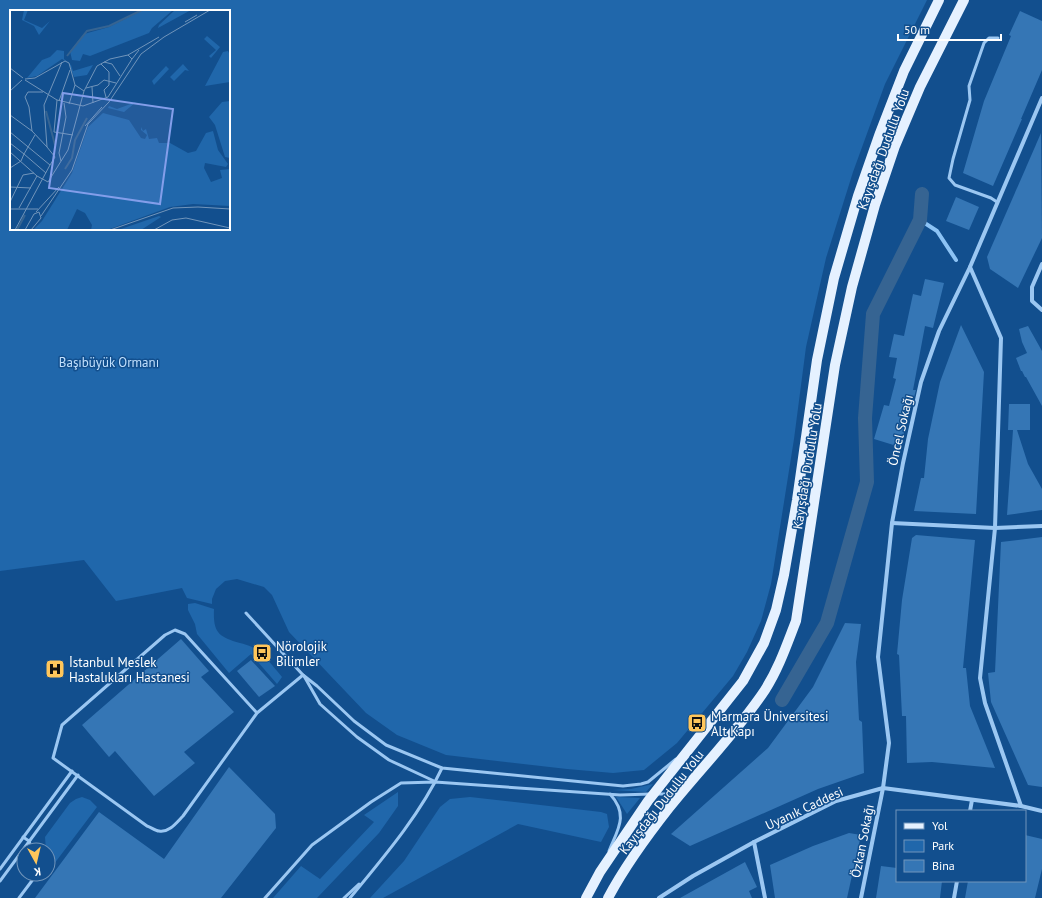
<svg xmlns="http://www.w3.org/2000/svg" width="1042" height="898" viewBox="0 0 1042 898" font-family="'PT Sans',sans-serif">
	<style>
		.green { fill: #2067ab; fill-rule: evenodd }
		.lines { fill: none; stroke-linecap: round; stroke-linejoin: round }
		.stream { stroke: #8cc3f5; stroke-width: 4 }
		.canal { stroke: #366492; stroke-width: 14 }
		.building { fill: #3576b5 }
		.service { stroke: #9bc7f2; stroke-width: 3 }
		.minor { stroke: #9bc7f2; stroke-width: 4 }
		.primary { stroke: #e5f1ff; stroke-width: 10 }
		.labels { text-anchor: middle; stroke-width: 3; stroke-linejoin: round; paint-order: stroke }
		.street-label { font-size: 13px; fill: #fff; stroke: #124f8e }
		.park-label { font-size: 13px; fill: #c2e0fd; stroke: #124f8e }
		.poi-label { font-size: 13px; fill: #fff; stroke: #124f8e; text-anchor: start }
		.inset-river { fill: none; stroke: #366492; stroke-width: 2 }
		.inset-road { fill: none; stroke: #7195bb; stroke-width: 1 }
		.view { fill: #839eea; fill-opacity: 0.15; stroke: #839eea; stroke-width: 2 }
		.inset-edge { fill: none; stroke: #fff; stroke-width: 2 }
	</style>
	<rect width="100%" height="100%" fill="#124f8e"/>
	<!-- green -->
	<g class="green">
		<path d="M0,0H927L885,84L853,172L826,258L806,347L794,439L771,584L761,621L747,652L733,676L677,743L644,770L613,773L567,769L446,755L397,735L366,713L289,632L272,595L264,587L237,579L225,581L216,589L212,599V604L187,598L182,588L116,601L84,560L0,571ZM11,11H229V229H11Z"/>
		<path d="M195,603L214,609C213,632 218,637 240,643C244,644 248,645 252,647C264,654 273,666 282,677L277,684L251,654L229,673L197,634L195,624L188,610V604Z"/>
		<polygon points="653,784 646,792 612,790 631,789"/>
		<polygon points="398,792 398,806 379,833 317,898 273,898 301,866 320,879 374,822 364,815"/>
		<polygon points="82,797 90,800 97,807 51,868 48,859 48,850 46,850 45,837 70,803 76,799"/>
		<polygon points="470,797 601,812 607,814 609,827 601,842 518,824 383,898 370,898 404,861 440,807 450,799"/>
		<polygon points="616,797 640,798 627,814"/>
	</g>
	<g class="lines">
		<!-- stream -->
		<polyline class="stream" points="920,220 937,231 956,260"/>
		<!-- canal -->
		<polyline class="canal" points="782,700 827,623 867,482 865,418 873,314 920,220 922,194"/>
	</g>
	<!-- building -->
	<g class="building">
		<polygon points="1020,11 1042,21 1042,70 1021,119 1022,119 993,186 963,173 984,101 1011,36 1009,35"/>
		<polygon points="1041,133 1042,238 1018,288 990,269 987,257"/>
		<polygon points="956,197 979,207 969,230 946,221"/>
		<polygon points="925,279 944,283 933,328 925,326 913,390 916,390 900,447 874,439 884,405 889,406 896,379 893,378 897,358 889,357 894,334 904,336 913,294 921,296"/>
		<polygon points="961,325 984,372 976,514 914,511 921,478 924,478 928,439 940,382"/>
		<polygon points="1028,326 1042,351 1042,406 1026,377 1025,377 1022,371 1021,371 1016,358 1027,353 1022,342 1019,329"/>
		<polygon points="1009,404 1030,404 1030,430 1017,430 1028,464 1042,489 1042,510 1007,515 1013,430 1008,430"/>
		<polygon points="916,535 975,540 963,668 966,668 970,706 995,768 932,762 907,763 906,716 902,716 899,655 897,654 902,600 912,538"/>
		<polygon points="1042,537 1042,787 1028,785 991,702 988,673 995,672 1001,542"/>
		<polygon points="845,623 861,624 856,662 859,720 862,722 864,773 818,789 690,846 671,834 768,748 813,687"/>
		<polygon points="181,639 209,671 201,677 234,712 184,752 195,763 154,796 115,751 109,757 82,725"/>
		<polygon points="251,660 275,686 259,697 237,671"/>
		<polygon points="229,767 275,814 276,828 221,898 35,898 99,812 164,859"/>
		<polygon points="849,833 861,835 847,898 775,898 770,865 813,846"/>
		<polygon points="1025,835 1042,839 1042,869 1035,898 965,898 968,881 1025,881"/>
		<polygon points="745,862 757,887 749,891 752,898 680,898"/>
		<polygon points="881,866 897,868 897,881 942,881 940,898 876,898"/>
	</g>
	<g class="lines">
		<!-- service -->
		<g class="service">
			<polyline points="997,202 991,198 955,185 949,178 953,159 970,100 969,86 984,43 989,38 998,38"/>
			<polyline points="246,613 303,675 317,686 354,721 386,745 442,768 623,786 641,784 648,782 676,759"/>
			<polyline points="304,676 320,704 357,737 389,760 434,781"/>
			<path d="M257,713L185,634L175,630L165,635L62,725L53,758L147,826C151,827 155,831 159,831C169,833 177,822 183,816L257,713L303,675"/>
			<polyline points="657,794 667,794 679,791"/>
			<polyline points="23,837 29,841 32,850"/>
			<path d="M609,851C618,829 629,815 610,794"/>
			<polyline points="0,869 72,771"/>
			<polyline points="0,881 78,775"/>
			<polyline points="19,898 37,874"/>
			<polyline points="265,898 312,845 371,802 401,783 435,782 620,795 650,794"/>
			<polyline points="344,898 359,884"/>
			<path d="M350,898C383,858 420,815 442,768"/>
		</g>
		<!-- minor -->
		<g class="minor">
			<polyline points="1042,264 1032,287 1032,301 1042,310"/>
			<polyline points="970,267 1001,338 995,528 980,678 985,703 1021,806"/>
			<polyline points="892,523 995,528 1042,526"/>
			<polyline points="970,811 972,800"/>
			<polyline points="754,842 765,898"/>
			<polyline points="659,898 693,876 754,842 836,801 883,788 1021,806 1042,811"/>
			<polyline points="861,898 883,788 889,743 878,657 892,523 903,463 921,382 939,331 970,267 1042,98"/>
			<polyline points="954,898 957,881"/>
		</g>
		<!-- primary -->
		<g class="primary">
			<polyline points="586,898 600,872 648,801 743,681 764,643 776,610 784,575 797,500 817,360 834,278 858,196 880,133 904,71 939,0"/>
			<path d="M608,898C625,866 647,836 669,808C701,768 737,732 765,690C779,668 787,644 796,621L835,365L852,287L875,205L895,146L920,87L964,0"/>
		</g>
	</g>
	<!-- icons -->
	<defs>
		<symbol id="bus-square" viewBox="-11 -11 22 22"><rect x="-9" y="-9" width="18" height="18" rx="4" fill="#ffc65b" stroke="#124f8e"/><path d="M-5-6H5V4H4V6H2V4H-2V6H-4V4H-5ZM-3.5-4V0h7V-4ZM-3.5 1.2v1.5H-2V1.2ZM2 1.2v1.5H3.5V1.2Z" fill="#111"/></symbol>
		<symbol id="hospital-square" viewBox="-11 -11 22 22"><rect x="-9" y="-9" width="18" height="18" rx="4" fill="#ffc65b" stroke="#124f8e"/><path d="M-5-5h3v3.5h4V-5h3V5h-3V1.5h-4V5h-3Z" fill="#111"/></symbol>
	</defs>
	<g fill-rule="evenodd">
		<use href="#bus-square" x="251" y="642" width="22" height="22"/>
		<use href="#hospital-square" x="44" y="658" width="22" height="22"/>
		<use href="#bus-square" x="686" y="712" width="22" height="22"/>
	</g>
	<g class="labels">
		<!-- street labels -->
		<g class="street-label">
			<text transform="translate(883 149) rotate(-70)" y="5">Kayışdağı Dudullu Yolu</text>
			<text transform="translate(900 430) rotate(-77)" y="5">Öncel Sokağı</text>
			<text transform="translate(807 466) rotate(-81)" y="5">Kayışdağı Dudullu Yolu</text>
			<text transform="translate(661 802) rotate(-52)" y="5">Kayışdağı Dudullu Yolu</text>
			<text transform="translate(804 808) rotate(-25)" y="5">Uyanık Caddesi</text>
			<text transform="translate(862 841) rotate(-79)" y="5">Özkan Sokağı</text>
		</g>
		<!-- park labels -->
		<g class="park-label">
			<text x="109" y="367">Başıbüyük Ormanı</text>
		</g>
		<!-- poi labels -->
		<g class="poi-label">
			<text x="276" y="651">Nörolojik<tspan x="276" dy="15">Bilimler</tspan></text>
			<text x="69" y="667">İstanbul Meslek<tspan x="69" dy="15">Hastalıkları Hastanesi</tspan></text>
			<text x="711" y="721">Marmara Üniversitesi<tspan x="711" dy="15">Alt Kapı</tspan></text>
		</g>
	</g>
	<!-- overview -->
	<g transform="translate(10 10)">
		<rect width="220" height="220" fill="#124f8e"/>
		<path d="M14,0H18L14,10L32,18L40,11L29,25L24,16L12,10ZM133,0H163L142,18L139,23L80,46L73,44L70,51L62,50L60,41L74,24L99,17ZM165,0H181L148,18L149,15ZM197,26L210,37L201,48L199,46L206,40L194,29ZM47,40L54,41V49L61,55L63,61L83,55L77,65L64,67L59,53L52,49L27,66L17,68L32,50L40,47ZM218,41L220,45V72L195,76L213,42ZM173,54L179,61L175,60L164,71L160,67ZM156,56L159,59L144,75L142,71ZM220,91V148L215,147L205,115L199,107L212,92ZM126,92L114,102L98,98L99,96L107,99ZM93,103L119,110L131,128L135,129L137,125L131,120V117L133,121L136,119L139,129L147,128L149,133H160L178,143L186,141L196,123L203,121L208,140L218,154L216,157L195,153L194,158L201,172L212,168L210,160L220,159V196L183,194L160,197L97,220H81L82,215L75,203L67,199L57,220H23L32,211L62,163L78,117ZM149,206L151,207L131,220H108Z" fill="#2067ab"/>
		<path class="inset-river" d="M57,46L77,21L99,16L132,0M36,101L45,135M55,159L62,148L65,130L77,108M7,220L15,205"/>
		<path class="inset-road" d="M175,12L187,5M118,45L149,27M94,52L102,54L110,66M91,54L99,62V75L94,80L96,87M0,58L13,68M15,69L25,68L55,51L59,53L65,75L74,81L87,56L100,49L118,45L122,49L129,40M15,70L47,90L73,96L98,87L122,49M82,77L83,93M76,78L88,75L94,70L106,73M0,81L12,70M33,82H18L15,87L19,97L22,121L37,137L34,95L52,52M47,90L44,122L63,125M49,91L60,60M59,94L65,75M0,105L22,121M75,116L92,97M0,122L40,155L5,220M25,125L14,144L36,163M0,133L14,144L11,151M37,137L45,147L40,155M0,142L27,166L38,172L58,140L74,81M51,151L49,143L56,107L54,93M0,158L11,151M0,177L21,178M0,192L13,165L24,163M9,198L27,166M0,199H28M26,202L49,177M31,206L62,160L78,114L99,92L131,44L154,27L200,0M15,220L24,204L29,202L31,208L21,220M100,220L163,198L188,197L220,199M144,220L162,210L176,208L220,218"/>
		<path class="view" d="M53,83L163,99L150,194L39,178Z"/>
		<rect width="220" height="220" class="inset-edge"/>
	</g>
	<!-- legend -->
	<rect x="896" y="810" width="130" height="72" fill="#124f8e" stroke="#7195bb"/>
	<rect x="904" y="823" width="20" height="6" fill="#e5f1ff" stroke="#7195bb"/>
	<text x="932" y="830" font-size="12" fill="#ffffff">Yol</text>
	<rect x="904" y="840" width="20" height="12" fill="#2067ab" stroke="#7195bb"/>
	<text x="932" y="850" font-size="12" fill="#ffffff">Park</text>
	<rect x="904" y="860" width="20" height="12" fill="#3576b5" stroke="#7195bb"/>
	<text x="932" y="870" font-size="12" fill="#ffffff">Bina</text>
	<!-- north arrow -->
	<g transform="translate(36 862) rotate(172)"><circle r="19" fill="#124f8e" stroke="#7195bb"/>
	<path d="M0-3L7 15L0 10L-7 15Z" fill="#ffc65b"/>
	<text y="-6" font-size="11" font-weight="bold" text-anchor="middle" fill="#ffffff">K</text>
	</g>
	<!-- scale -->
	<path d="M898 34v6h103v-6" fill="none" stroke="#ffffff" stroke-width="2"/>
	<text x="904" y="34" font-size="12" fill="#ffffff" stroke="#124f8e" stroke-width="3" paint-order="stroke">50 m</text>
</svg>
